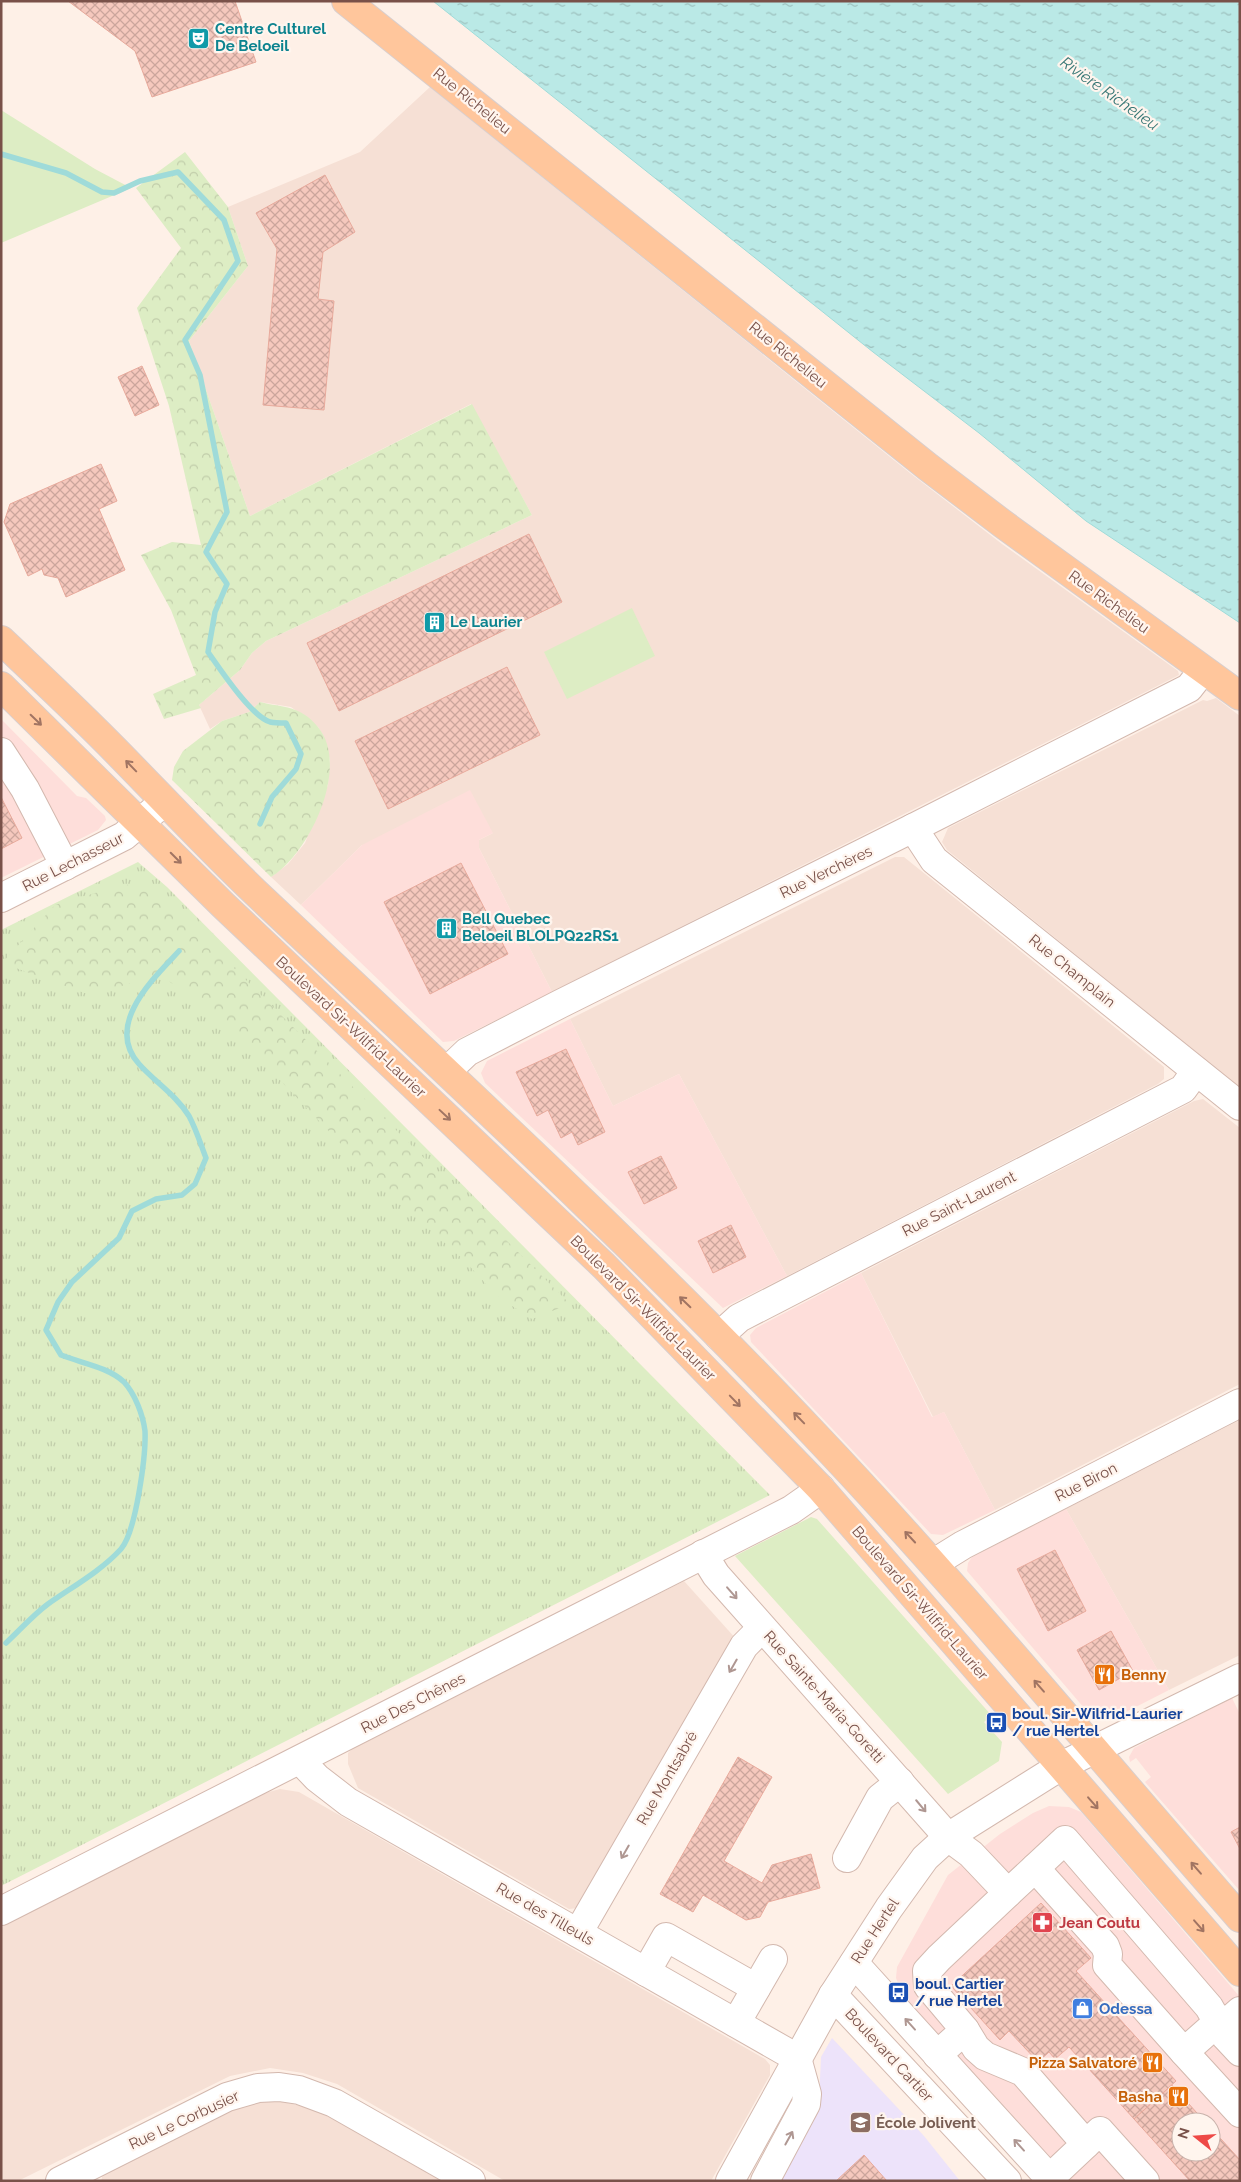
<svg xmlns="http://www.w3.org/2000/svg" width="1241" height="2182" viewBox="0 0 1241 2182" font-family="Raleway,sans-serif">
	<style>
		.residential { fill: #f6e0d5 }
		.commercial { fill: #fededa; fill-rule: evenodd }
		.education { fill: #ede3fa }
		.grass { fill: url(#grass-tufts) }
		.forest { fill: url(#forest-crowns) }
		.park { fill: #ddedc4 }
		.water { fill: url(#water-ripples); stroke: #9fdbd9 }
		.lines { fill: none; stroke-linecap: round; stroke-linejoin: round }
		.stream { stroke: #9fdbd9; stroke-width: 5.5 }
		.building { fill: url(#building-cross-hatch); stroke: #e8aa9c }
		.minor-casing { stroke: #d3b8ae; stroke-width: 30 }
		.major-casing { stroke: #d9cecc; stroke-width: 30 }
		.minor { stroke: #fff; stroke-width: 28 }
		.major { stroke: #ffc69c; stroke-width: 28 }
		.oneway { stroke: #a17462 }
		.oneway2 { stroke: #af9792 }
		.labels { text-anchor: middle; stroke-width: 4.5; stroke-linejoin: round; paint-order: stroke }
		.culture-label { font-size: 15px; font-weight: bold; fill: #0d838f; stroke: #fff5ee; text-anchor: start }
		.street-label { font-size: 15px; fill: #795149; stroke: #fff5ee }
		.food-label { font-size: 15px; font-weight: bold; fill: #c56008; stroke: #fff5ee; text-anchor: end }
		.transit-label { font-size: 15px; font-weight: bold; fill: #164399; stroke: #fff5ee; text-anchor: start }
		.health-label { font-size: 15px; font-weight: bold; fill: #be3a42; stroke: #fff5ee; text-anchor: start }
		.shop-label { font-size: 15px; font-weight: bold; fill: #366cbe; stroke: #fff5ee; text-anchor: start }
		.education-label { font-size: 15px; font-weight: bold; fill: #785e54; stroke: #fff5ee; text-anchor: start }
		.water-label { font-size: 16px; font-style: italic; fill: #397876; stroke: #fff5ee }
	</style>
	<defs>
		<pattern id="grass-tufts" width="24" height="20" patternUnits="userSpaceOnUse" patternTransform="scale(1.25)"><rect width="24" height="20" fill="#ddedc4"/><path d="M3 7l-1-3M5 7V3M7 7l1-3M15 17l-1-3M17 17v-4M19 17l1-3" fill="none" stroke="#c1cdaa"/></pattern>
		<pattern id="forest-crowns" width="20" height="18" patternUnits="userSpaceOnUse" patternTransform="scale(1.25)"><rect width="20" height="18" fill="#ddedc4"/><path d="M2 6a3 3 0 1 1 6 0M12 15a3 3 0 1 1 6 0" fill="none" stroke="#c1cdaa"/></pattern>
		<pattern id="water-ripples" width="26" height="14" patternUnits="userSpaceOnUse" patternTransform="scale(1.25)"><rect width="26" height="14" fill="#bae9e6"/><path d="M2 4q2-2 4 0t4 0M15 11q2-2 4 0t4 0" fill="none" stroke="#9cbfbc"/></pattern>
		<pattern id="building-cross-hatch" width="8" height="8" patternUnits="userSpaceOnUse" patternTransform="scale(1.25)"><rect width="8" height="8" fill="#f5c8bd"/><path d="M0 0l8 8M0 8l8-8" fill="none" stroke="#cba59c"/></pattern>
	</defs>
	<rect width="100%" height="100%" fill="#fef0e7"/>
	<!-- residential -->
	<g class="residential">
		<polygon points="430,87 910,473 1002,544 1178,671 1179,675 552,992 479,848 479,840 493,833 362,845 301,905 271,877 288,864 305,843 328,785 330,760 323,735 318,727 291,707 260,702 249,712 222,721 210,729 199,705 240,670 252,653 266,641 532,515 471,404 250,516 189,341 248,266 228,207 360,152"/>
		<polygon points="1216,698 1240,716 1240,1088 947,850 942,842 948,828 1203,700 1207,701"/>
		<polygon points="895,857 904,857 1164,1067 1164,1079 1158,1084 787,1276 679,1074 613,1106 570,1019"/>
		<polygon points="1203,1099 1240,1128 1240,1384 995,1510 944,1412 933,1417 861,1273 1194,1101"/>
		<polygon points="1240,1420 1240,1655 1169,1690 1066,1509"/>
		<polygon points="684,1581 737,1640 578,1908 569,1909 358,1788 348,1764 348,1753 353,1748"/>
		<polygon points="280,1789 299,1792 765,2059 770,2065 770,2075 711,2181 505,2181 337,2084 303,2073 270,2068 230,2076 18,2181 1,2181 1,1927 265,1793"/>
		<polygon points="278,2101 306,2107 332,2118 441,2181 101,2181 103,2174 222,2114 255,2102"/>
	</g>
	<!-- commercial -->
	<g class="commercial">
		<polygon points="1,719 77,796 86,798 105,816 106,820 98,830 1,878"/>
		<polygon points="470,790 493,833 479,840 479,848 552,992 454,1041 443,1042 301,905 362,845"/>
		<polygon points="570,1019 613,1106 679,1074 787,1276 723,1308 485,1083 481,1073 487,1061"/>
		<polygon points="861,1273 932,1417 944,1412 995,1510 943,1535 931,1534 751,1342 750,1335 756,1328"/>
		<polygon points="1066,1509 1169,1690 1122,1714 1101,1712 1091,1716 967,1571 968,1563 972,1557"/>
		<polygon points="1232,1698 1240,1714 1240,1891 1145,1782 1151,1777 1136,1758 1130,1762 1129,1757 1134,1748"/>
		<path d="M1049,1806L1069,1807L1081,1812L1240,1997V2181H1072L902,1994L896,1978L897,1967L948,1875L1000,1834L1033,1813ZM1181,2122H1211V2152H1181Z"/>
	</g>
	<!-- education -->
	<polygon class="education" points="832,2038 924,2136 960,2181 777,2181 819,2101 821,2057"/>
	<!-- grass -->
	<polygon class="grass" points="138,862 167,887 770,1495 1,1886 1,930"/>
	<!-- forest -->
	<g class="forest">
		<polygon points="185,152 228,207 248,266 189,341 250,516 472,404 532,515 266,641 252,653 240,670 199,705 201,708 164,719 153,694 196,675 171,610 141,555 172,542 201,545 169,406 137,308 181,248 136,188"/>
		<path d="M260,702C284,708 300,705 318,727C351,767 309,854 271,877L172,780L174,767L183,751L222,721L249,712Z"/>
		<polygon points="125,884 161,895 570,1304 532,1319 497,1296 464,1260 380,1185 220,1017 160,975 90,995 2,963 55,905"/>
	</g>
	<!-- park -->
	<g class="park">
		<polygon points="1,110 95,169 131,188 1,243"/>
		<polygon points="632,608 655,656 567,699 544,652"/>
		<polygon points="811,1517 817,1519 992,1716 984,1722 1002,1742 999,1761 948,1794 735,1556"/>
	</g>
	<!-- water -->
	<polygon class="water" points="433,1 1240,1 1240,623 1086,521 979,433 873,352"/>
	<g class="lines">
		<!-- stream -->
		<g class="stream">
			<path d="M1,154L66,173L102,192L114,193L140,181L178,172L224,220L238,261L185,340L200,375L227,512L206,552L227,584L215,612L208,652C220,669 251,716 270,722C275,723 281,723 286,723L301,754L296,769L272,797L260,824"/>
			<path d="M6,1643C20,1630 33,1615 48,1604C72,1587 101,1571 121,1549C136,1532 146,1455 145,1431C143,1415 135,1394 124,1382C108,1367 81,1363 61,1355L46,1330L58,1302L72,1282L119,1238L132,1211L156,1199L182,1195L195,1184L206,1158C201,1145 196,1129 189,1116C176,1095 155,1082 139,1064C104,1025 153,979 179,951"/>
		</g>
	</g>
	<!-- building -->
	<g class="building">
		<polygon points="68,1 235,1 256,62 152,97 135,51"/>
		<polygon points="325,175 355,232 323,252 318,299 334,301 324,410 263,405 277,249 256,213"/>
		<polygon points="142,366 159,405 135,416 118,377"/>
		<polygon points="101,464 117,501 99,509 125,570 66,597 58,578 44,575 42,569 28,576 4,522 10,504"/>
		<polygon points="529,534 562,602 339,711 307,643"/>
		<polygon points="507,667 540,735 388,809 355,741"/>
		<polygon points="1,797 22,838 1,849"/>
		<polygon points="461,863 508,954 430,994 384,902"/>
		<polygon points="566,1049 605,1132 578,1145 572,1132 561,1138 548,1110 537,1116 516,1072"/>
		<polygon points="661,1156 677,1188 644,1204 628,1172"/>
		<polygon points="731,1225 746,1257 713,1273 698,1241"/>
		<polygon points="1055,1550 1086,1611 1048,1631 1017,1569"/>
		<polygon points="1111,1631 1133,1671 1099,1690 1077,1650"/>
		<polygon points="738,1757 772,1777 724,1861 762,1883 772,1865 811,1854 820,1888 768,1902 760,1917 746,1920 703,1895 693,1912 660,1894"/>
		<polygon points="1240,1827 1240,1849 1231,1832"/>
		<polygon points="1041,1903 1091,1958 1076,1971 1176,2081 1134,2119 1069,2047 1055,2059 1049,2052 1038,2062 1009,2031 1000,2040 951,1986"/>
		<polygon points="1172,2085 1205,2122 1181,2122 1181,2152 1211,2152 1211,2128 1240,2160 1240,2181 1190,2181 1134,2119"/>
		<polygon points="864,2155 887,2181 836,2181"/>
	</g>
	<g class="lines">
		<defs>
			<g id="minor">
				<polyline points="1,752 25,789 65,866"/>
				<polyline points="913,828 934,860 1240,1106"/>
				<polyline points="1,898 124,836 164,802"/>
				<polyline points="447,1071 467,1052 560,1004 913,828 1189,688 1203,670"/>
				<polyline points="719,1336 739,1318 1183,1089 1196,1071"/>
				<polyline points="703,1554 716,1575 948,1837 971,1854 1008,1893 1035,1868 1105,1946 1108,1954 1107,1965 1184,2052 1218,2022 1232,2018 1240,2011"/>
				<polyline points="934,1563 963,1545 1240,1403"/>
				<polyline points="300,1760 317,1778 348,1802 797,2058 807,2094 806,2104 765,2181"/>
				<polyline points="847,1858 880,1798 900,1782"/>
				<polyline points="1035,1868 1065,1840 1209,2007 1226,2037 1240,2052"/>
				<polyline points="1,1911 791,1510 821,1489"/>
				<polyline points="578,1933 744,1646 762,1628"/>
				<polyline points="854,1963 1052,2181"/>
				<polyline points="646,1972 666,1937 756,1988"/>
				<polyline points="833,1995 1007,2181"/>
				<polyline points="736,2023 773,1959"/>
				<polyline points="965,2030 976,2048 985,2056 1023,2072 1086,2144 1050,2178"/>
				<polyline points="1184,2052 1240,2113"/>
				<polyline points="937,2055 965,2030 928,1986 927,1971 939,1958 1008,1893"/>
				<polyline points="1086,2144 1100,2131 1145,2181"/>
				<polyline points="60,2181 227,2097 258,2088 279,2087 299,2090 334,2103 471,2181"/>
				<polyline points="730,2181 833,1995 889,1908 925,1858 948,1837 1061,1766 1240,1678"/>
			</g>
			<g id="major">
				<polyline points="346,1 928,467 1003,524 1240,696"/>
				<path d="M1,640C40,677 79,713 117,752C163,799 208,847 255,892C444,1070 636,1246 814,1434C962,1590 1098,1756 1240,1918"/>
				<polyline points="1,686 223,905 604,1266 821,1489 1240,1972"/>
			</g>
		</defs>
		<!-- minor casing -->
		<use href="#minor" class="minor-casing"/>
		<!-- major casing -->
		<use href="#major" class="major-casing"/>
		<!-- minor -->
		<use href="#minor" class="minor"/>
		<!-- major -->
		<use href="#major" class="major"/>
	</g>
	<!-- one-way arrows -->
	<defs><path id="oneway-shaft" d="M-6 0H5M1.5-3L5.5 0L1.5 3" fill="none" stroke-width="1.6" stroke-linecap="round" stroke-linejoin="round" transform="scale(1.25)"/></defs>
	<g class="oneway">
		<use href="#oneway-shaft" transform="translate(36 720) rotate(44)"/>
		<use href="#oneway-shaft" transform="translate(131 766) rotate(-134)"/>
		<use href="#oneway-shaft" transform="translate(176 858) rotate(45)"/>
		<use href="#oneway-shaft" transform="translate(445 1115) rotate(43)"/>
		<use href="#oneway-shaft" transform="translate(685 1302) rotate(-136)"/>
		<use href="#oneway-shaft" transform="translate(735 1401) rotate(46)"/>
		<use href="#oneway-shaft" transform="translate(799 1418) rotate(-134)"/>
		<use href="#oneway-shaft" transform="translate(910 1537) rotate(-133)"/>
		<use href="#oneway-shaft" transform="translate(1039 1686) rotate(-131)"/>
		<use href="#oneway-shaft" transform="translate(1093 1803) rotate(49)"/>
		<use href="#oneway-shaft" transform="translate(1196 1868) rotate(-131)"/>
		<use href="#oneway-shaft" transform="translate(1199 1926) rotate(49)"/>
	</g>
	<g class="oneway2">
		<use href="#oneway-shaft" transform="translate(732 1593) rotate(49)"/>
		<use href="#oneway-shaft" transform="translate(733 1666) rotate(120)"/>
		<use href="#oneway-shaft" transform="translate(921 1806) rotate(50)"/>
		<use href="#oneway-shaft" transform="translate(625 1852) rotate(120)"/>
		<use href="#oneway-shaft" transform="translate(910 2024) rotate(-132)"/>
		<use href="#oneway-shaft" transform="translate(789 2138) rotate(-61)"/>
		<use href="#oneway-shaft" transform="translate(1019 2145) rotate(-132)"/>
	</g>
	<!-- icons -->
	<defs>
		<symbol id="theatre-square" viewBox="-11 -11 22 22"><rect x="-9" y="-9" width="18" height="18" rx="4" fill="#0f9aa8" stroke="#fff5ee"/><path d="M-5-5.5Q0-4 5-5.5V0Q5 5 0 6Q-5 5-5 0ZM-3.3-2.5H-1v1.5H-3.3ZM1-2.5H3.3v1.5H1ZM-2.8 1Q0 5.5 2.8 1Z" fill="#fff"/></symbol>
		<symbol id="building-square" viewBox="-11 -11 22 22"><rect x="-9" y="-9" width="18" height="18" rx="4" fill="#0f9aa8" stroke="#fff5ee"/><path d="M-4-6H4V6H1V3H-1V6H-4ZM-2.5-4.3h1.7v1.8h-1.7ZM.8-4.3h1.7v1.8H.8ZM-2.5-1h1.7V.8h-1.7ZM.8-1h1.7V.8H.8Z" fill="#fff"/></symbol>
		<symbol id="restaurant-square" viewBox="-11 -11 22 22"><rect x="-9" y="-9" width="18" height="18" rx="4" fill="#e8710a" stroke="#fff5ee"/><path d="M-5-6h1v4h1v-4h1v4h1v-4h1v5L-1.5 .5V6h-2V.5L-5-1ZM5-6V6H3V1.5H1.5Q1.5-4 5-6Z" fill="#fff"/></symbol>
		<symbol id="bus-square" viewBox="-11 -11 22 22"><rect x="-9" y="-9" width="18" height="18" rx="4" fill="#1a4fb4" stroke="#fff5ee"/><path d="M-5-6H5V4H4V6H2V4H-2V6H-4V4H-5ZM-3.5-4V0h7V-4ZM-3.5 1.2v1.5H-2V1.2ZM2 1.2v1.5H3.5V1.2Z" fill="#fff"/></symbol>
		<symbol id="pharmacy-square" viewBox="-11 -11 22 22"><rect x="-9" y="-9" width="18" height="18" rx="4" fill="#e0444e" stroke="#fff5ee"/><path d="M-2-6h4v4h4v4h-4v4h-4v-4h-4v-4h4Z" fill="#fff"/></symbol>
		<symbol id="shop-square" viewBox="-11 -11 22 22"><rect x="-9" y="-9" width="18" height="18" rx="4" fill="#3f7fe0" stroke="#fff5ee"/><path d="M-5-2.5h2.3a2.7 3.5 0 0 1 5.4 0H5L5.5 6h-11ZM-1.5-2.5h3a1.5 2.3 0 0 0-3 0Z" fill="#fff"/></symbol>
		<symbol id="school-square" viewBox="-11 -11 22 22"><rect x="-9" y="-9" width="18" height="18" rx="4" fill="#8d6e63" stroke="#fff5ee"/><path d="M0-5L7-2L0 1L-7-2ZM-4 1L0 2.5L4 1V4Q0 6-4 4Z" fill="#fff"/></symbol>
	</defs>
	<g fill-rule="evenodd">
		<use href="#theatre-square" x="186" y="26" width="25" height="25"/>
		<use href="#building-square" x="422" y="610" width="25" height="25"/>
		<use href="#building-square" x="434" y="916" width="25" height="25"/>
		<use href="#restaurant-square" x="1092" y="1662" width="25" height="25"/>
		<use href="#bus-square" x="984" y="1710" width="25" height="25"/>
		<use href="#pharmacy-square" x="1030" y="1910" width="25" height="25"/>
		<use href="#bus-square" x="886" y="1980" width="25" height="25"/>
		<use href="#shop-square" x="1070" y="1996" width="25" height="25"/>
		<use href="#restaurant-square" x="1140" y="2050" width="25" height="25"/>
		<use href="#restaurant-square" x="1166" y="2084" width="25" height="25"/>
		<use href="#school-square" x="848" y="2110" width="25" height="25"/>
	</g>
	<g class="labels">
		<!-- culture labels -->
		<g class="culture-label">
			<text x="215" y="34">Centre Culturel<tspan x="215" dy="17">De Beloeil</tspan></text>
			<text x="450" y="627">Le Laurier</text>
			<text x="462" y="924">Bell Quebec<tspan x="462" dy="17">Beloeil BLOLPQ22RS1</tspan></text>
		</g>
		<!-- street labels -->
		<g class="street-label">
			<text transform="translate(472 101) rotate(39)" y="5">Rue Richelieu</text>
			<text transform="translate(788 355) rotate(39)" y="5">Rue Richelieu</text>
			<text transform="translate(1109 602) rotate(36)" y="5">Rue Richelieu</text>
			<text transform="translate(73 862) rotate(-27)" y="5">Rue Lechasseur</text>
			<text transform="translate(826 872) rotate(-26)" y="5">Rue Verchères</text>
			<text transform="translate(1072 971) rotate(39)" y="5">Rue Champlain</text>
			<text transform="translate(351 1027) rotate(43)" y="5">Boulevard Sir-Wilfrid-Laurier</text>
			<text transform="translate(959 1204) rotate(-27)" y="5">Rue Saint-Laurent</text>
			<text transform="translate(643 1308) rotate(45)" y="5">Boulevard Sir-Wilfrid-Laurier</text>
			<text transform="translate(1086 1482) rotate(-27)" y="5">Rue Biron</text>
			<text transform="translate(920 1603) rotate(49)" y="5">Boulevard Sir-Wilfrid-Laurier</text>
			<text transform="translate(824 1697) rotate(48)" y="5">Rue Sainte-Maria-Goretti</text>
			<text transform="translate(413 1703) rotate(-27)" y="5">Rue Des Chênes</text>
			<text transform="translate(667 1778) rotate(-60)" y="5">Rue Montsabré</text>
			<text transform="translate(545 1914) rotate(30)" y="5">Rue des Tilleuls</text>
			<text transform="translate(875 1931) rotate(-57)" y="5">Rue Hertel</text>
			<text transform="translate(889 2055) rotate(47)" y="5">Boulevard Cartier</text>
			<text transform="translate(184 2120) rotate(-25)" y="5">Rue Le Corbusier</text>
		</g>
		<!-- food labels -->
		<g class="food-label">
			<text x="1121" y="1680" text-anchor="start">Benny</text>
			<text x="1137" y="2068">Pizza Salvatoré</text>
			<text x="1162" y="2102">Basha</text>
		</g>
		<!-- transit labels -->
		<g class="transit-label">
			<text x="1012" y="1719">boul. Sir-Wilfrid-Laurier<tspan x="1012" dy="17">/ rue Hertel</tspan></text>
			<text x="915" y="1989">boul. Cartier<tspan x="915" dy="17">/ rue Hertel</tspan></text>
		</g>
		<!-- health labels -->
		<g class="health-label">
			<text x="1059" y="1928">Jean Coutu</text>
		</g>
		<!-- shop labels -->
		<g class="shop-label">
			<text x="1099" y="2014">Odessa</text>
		</g>
		<!-- education labels -->
		<g class="education-label">
			<text x="876" y="2128">École Jolivent</text>
		</g>
		<!-- water labels -->
		<g class="water-label">
			<text transform="translate(1110 93) rotate(35)" y="6">Rivière Richelieu</text>
		</g>
	</g>
	<!-- border -->
	<rect width="1241" height="2182" fill="none" stroke="#795149" stroke-width="5"/>
	<!-- north arrow -->
	<g transform="translate(1196 2137) rotate(287)"><circle r="24" fill="#fff5ee" stroke="#c9b3ac"/>
	<path d="M0-4L9 19L0 12L-9 19Z" fill="#ee4946"/>
	<text y="-8" font-size="14" font-weight="bold" text-anchor="middle" fill="#795149">N</text>
	</g>
</svg>
